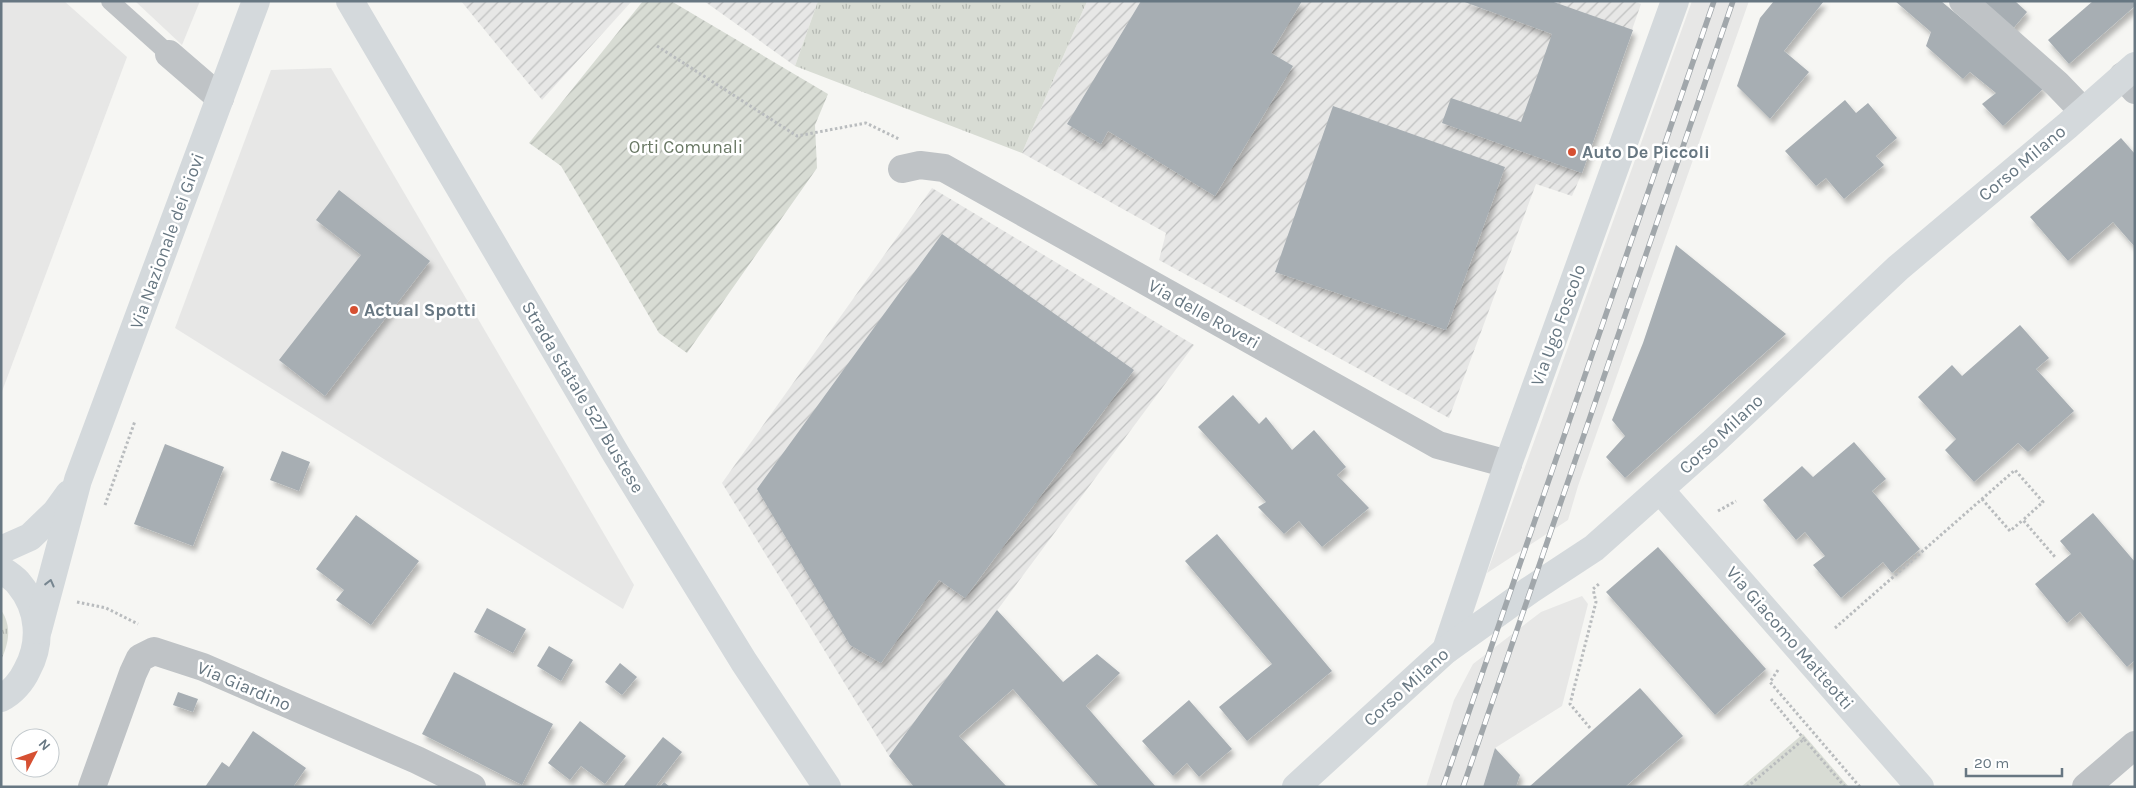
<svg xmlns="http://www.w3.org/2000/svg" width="2136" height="788" viewBox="0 0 2136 788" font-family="Karla,sans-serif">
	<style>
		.built { fill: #e7e7e6 }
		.industrial { fill: url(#industrial-furrows) }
		.grass { fill: url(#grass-tufts) }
		.park { fill: #d8dcd4 }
		.garden { fill: url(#garden-furrows) }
		.building { fill: #a7aeb3; filter: url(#shadow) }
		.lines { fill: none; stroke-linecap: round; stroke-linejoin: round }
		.path { stroke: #b9bcbe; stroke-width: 3; stroke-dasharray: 2.5 2.5; stroke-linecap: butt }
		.lane { stroke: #bfc3c6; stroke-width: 18 }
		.street { stroke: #bfc3c6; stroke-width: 28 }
		.secondary { stroke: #d4d9dc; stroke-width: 28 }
		.primary { stroke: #d4d9dc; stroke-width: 28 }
		.rail-casing { stroke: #a1a7ab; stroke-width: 5.5 }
		.rail { stroke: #fff; stroke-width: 4; stroke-dasharray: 11; stroke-linecap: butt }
		.oneway { stroke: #778690 }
		.poi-dot { fill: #d65032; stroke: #fff; stroke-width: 2 }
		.labels { text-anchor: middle; stroke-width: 5; stroke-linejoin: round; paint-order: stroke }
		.park-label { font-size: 18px; fill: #6a7965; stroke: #fff }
		.poi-label { font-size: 18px; font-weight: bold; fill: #677782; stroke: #fff; text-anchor: start }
		.street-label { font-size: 18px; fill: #677782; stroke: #fff }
	</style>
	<defs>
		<pattern id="industrial-furrows" width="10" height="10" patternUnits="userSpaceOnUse" patternTransform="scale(1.25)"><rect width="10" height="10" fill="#e7e7e6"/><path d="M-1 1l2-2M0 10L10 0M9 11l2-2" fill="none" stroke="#bfc0c0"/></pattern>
		<pattern id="grass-tufts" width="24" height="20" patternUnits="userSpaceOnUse" patternTransform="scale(1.25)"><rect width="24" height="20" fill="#d8dcd4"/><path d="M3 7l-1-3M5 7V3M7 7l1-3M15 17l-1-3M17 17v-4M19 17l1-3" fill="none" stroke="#b3b7b1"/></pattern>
		<pattern id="garden-furrows" width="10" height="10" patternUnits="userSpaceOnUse" patternTransform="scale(1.25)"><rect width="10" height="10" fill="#d8dcd4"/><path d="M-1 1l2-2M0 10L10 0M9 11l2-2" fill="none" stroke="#b3b7b1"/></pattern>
		<filter id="shadow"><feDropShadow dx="3" dy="5.5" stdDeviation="2.5" flood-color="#0004"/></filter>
	</defs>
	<rect width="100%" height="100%" fill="#f6f6f3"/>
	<!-- built -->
	<g class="built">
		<polygon points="1,1 64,1 127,57 1,394"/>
		<polygon points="135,1 200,1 182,45"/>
		<polygon points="1692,1 1749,1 1578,486 1568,520 1487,573"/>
		<polygon points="331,68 634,585 623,609 175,328 271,70"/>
		<polygon points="1582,596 1588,604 1562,706 1495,748 1483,787 1426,787 1454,700 1473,664 1541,612"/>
	</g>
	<!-- industrial -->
	<g class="industrial">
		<polygon points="461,1 632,1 542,100"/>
		<polygon points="704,1 818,1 795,66"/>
		<polygon points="1087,1 1633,1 1641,4 1582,173 1572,196 1536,184 1449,418 1159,260 1166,233 1022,153"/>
		<polygon points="932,188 1194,345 889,756 722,483"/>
	</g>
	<!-- grass -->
	<g class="grass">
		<polygon points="818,1 1087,1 1022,153 795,66"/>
		<path d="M1,610C12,626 9,643 1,660Z"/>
	</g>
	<!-- park -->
	<polygon class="park" points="1803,734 1849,787 1741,787"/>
	<!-- garden -->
	<polygon class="garden" points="643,1 671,1 828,94 815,125 817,168 687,353 659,333 561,166 529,143"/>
	<!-- building -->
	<g class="building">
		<polygon points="1141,1 1302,1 1271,53 1293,66 1215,196 1108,131 1101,144 1067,124"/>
		<polygon points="1462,1 1551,1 1633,30 1582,173 1442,123 1451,98 1521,122 1552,34"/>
		<polygon points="1774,1 1824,1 1784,51 1809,72 1770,119 1737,86 1760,18"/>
		<polygon points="1895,1 1941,1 2044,88 2003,126 1982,104 1996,93 1970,72 1963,79 1926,46 1931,32"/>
		<polygon points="1976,1 2015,1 2027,12 2011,31"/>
		<polygon points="2093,1 2135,1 2135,6 2069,64 2048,40"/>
		<polygon points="1845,100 1856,113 1868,103 1897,138 1876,156 1884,165 1844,199 1826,178 1816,186 1785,151"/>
		<polygon points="1333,106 1505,167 1446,330 1275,272"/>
		<polygon points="2121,138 2135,154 2135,247 2113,222 2068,261 2030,217"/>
		<polygon points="339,190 430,261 325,396 279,360 361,255 316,220"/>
		<polygon points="942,234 1134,370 965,598 939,580 881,663 850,645 757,489"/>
		<polygon points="1676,245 1786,334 1625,478 1606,457 1625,436 1612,420 1643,343"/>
		<polygon points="2020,325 2049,358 2036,369 2074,411 2028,452 2018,443 1974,482 1945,450 1956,439 1918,397 1952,365 1962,376"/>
		<polygon points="1233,395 1259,424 1266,417 1292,450 1314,430 1346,467 1337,475 1369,508 1322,547 1299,521 1284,534 1258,507 1266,502 1198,427"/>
		<polygon points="1854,442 1886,479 1872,491 1920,549 1892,573 1883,562 1841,598 1813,565 1825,556 1805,532 1796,540 1763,500 1802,466 1813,477"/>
		<polygon points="165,444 224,467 193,546 134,524"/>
		<polygon points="282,451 310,462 299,491 270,480"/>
		<polygon points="2093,513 2135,562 2135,660 2127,667 2080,612 2067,623 2035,584 2071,554 2060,541"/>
		<polygon points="356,515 419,561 371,625 336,600 344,590 316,569"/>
		<polygon points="1217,534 1332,671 1247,741 1219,707 1272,664 1185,561"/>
		<polygon points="1658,547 1766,669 1715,715 1606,592"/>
		<polygon points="487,608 526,629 513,653 474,632"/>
		<polygon points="997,610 1063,682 1097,654 1120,673 1086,706 1156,787 1099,787 1013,689 959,736 1007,787 914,787 889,756"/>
		<polygon points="549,646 573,660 561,681 537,666"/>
		<polygon points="620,663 637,677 622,695 605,682"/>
		<polygon points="454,672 553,724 522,785 422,734"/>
		<polygon points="1640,688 1683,736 1625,787 1529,787"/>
		<polygon points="178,692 198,699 193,712 173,705"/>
		<polygon points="1189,700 1232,749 1199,777 1187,763 1173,776 1142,741"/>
		<polygon points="580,721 626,756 605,784 581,766 570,780 548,763"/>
		<polygon points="253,731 306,768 293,787 205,787 222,762 229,767"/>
		<polygon points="663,737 682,752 655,787 623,787"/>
		<polygon points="1495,748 1520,775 1516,787 1483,787"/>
		<polygon points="664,782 670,787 660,787"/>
	</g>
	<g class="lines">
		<!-- path -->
		<g class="path">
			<polyline points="657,46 797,136 866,123 899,139"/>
			<polyline points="1982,499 2010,531 2023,520"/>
			<polyline points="105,505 135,421"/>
			<polyline points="1718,511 1736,501"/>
			<polyline points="77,602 106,608 138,624"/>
			<polyline points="1835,628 2015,470 2043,502 2023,520 2055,557"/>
			<polyline points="1778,670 1770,682 1860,787"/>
			<polyline points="1771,699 1804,739"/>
			<polyline points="1590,728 1570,704 1596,602 1593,589 1600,583"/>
			<polyline points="1747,787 1804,739 1845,787"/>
		</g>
		<!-- lane -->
		<polyline class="lane" points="110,1 169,54"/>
		<!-- street -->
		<g class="street">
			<polyline points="1963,1 2057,84 2083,111"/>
			<polyline points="169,54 220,98"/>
			<polyline points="2123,76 2135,90"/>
			<polyline points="902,169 920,165 944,168 1438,445 1508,464"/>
			<polyline points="92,787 133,673 140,658 154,651 203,667 417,760 472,787"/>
			<polyline points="2086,787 2135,745"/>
		</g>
		<!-- secondary -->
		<g class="secondary">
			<polyline points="1660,490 1920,787"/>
			<polyline points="1,550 30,537 56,512 69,494"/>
			<path d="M1,569C7,574 15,578 19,584C40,609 42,643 27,670C22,681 12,693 1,698"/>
			<polyline points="38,630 78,480 256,1"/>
			<polyline points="1446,650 1508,464 1675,1"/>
			<polyline points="1296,787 1446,650 1530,590 1594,548 1713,442 1898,268 2067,126 2135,66"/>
		</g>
		<!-- primary -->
		<polyline class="primary" points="350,1 616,454 744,662 827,787"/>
		<defs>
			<g id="rail">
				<polyline points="1443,787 1714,1"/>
				<polyline points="1463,787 1733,1"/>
			</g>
		</defs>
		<!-- rail casing -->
		<use href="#rail" class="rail-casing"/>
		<!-- rail -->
		<use href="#rail" class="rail"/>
	</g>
	<!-- one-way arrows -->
	<defs><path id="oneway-chevron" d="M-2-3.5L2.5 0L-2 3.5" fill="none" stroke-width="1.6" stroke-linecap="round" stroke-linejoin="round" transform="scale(1.25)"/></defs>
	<use class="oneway" href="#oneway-chevron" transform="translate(50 583) rotate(-76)"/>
	<!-- markers -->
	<g class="poi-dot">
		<circle cx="1572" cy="152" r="5"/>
		<circle cx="354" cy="310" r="5"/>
	</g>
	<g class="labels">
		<!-- park labels -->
		<g class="park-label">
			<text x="686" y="153">Orti Comunali</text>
		</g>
		<!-- poi labels -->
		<g class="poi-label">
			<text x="1582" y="158">Auto De Piccoli</text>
			<text x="364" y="316">Actual Spotti</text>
		</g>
		<!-- street labels -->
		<g class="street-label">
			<text transform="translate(2022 163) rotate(-40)" y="6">Corso Milano</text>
			<text transform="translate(167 241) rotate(-70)" y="6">Via Nazionale dei Giovi</text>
			<text transform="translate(1204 314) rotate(29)" y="6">Via delle Roveri</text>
			<text transform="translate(1558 325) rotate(-70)" y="6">Via Ugo Foscolo</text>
			<text transform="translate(583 397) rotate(59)" y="6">Strada statale 527 Bustese</text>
			<text transform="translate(1721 434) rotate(-43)" y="6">Corso Milano</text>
			<text transform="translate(1790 638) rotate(49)" y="6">Via Giacomo Matteotti</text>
			<text transform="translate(244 686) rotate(23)" y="6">Via Giardino</text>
			<text transform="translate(1406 687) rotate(-42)" y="6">Corso Milano</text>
		</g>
	</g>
	<!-- border -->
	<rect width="2136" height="788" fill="none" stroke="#677782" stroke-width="5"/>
	<!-- north arrow -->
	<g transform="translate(35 753) rotate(49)"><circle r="24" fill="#ffffff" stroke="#c2c9cd"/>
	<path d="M0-4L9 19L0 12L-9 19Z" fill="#d65032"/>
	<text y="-8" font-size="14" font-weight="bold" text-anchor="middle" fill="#677782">N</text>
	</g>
	<!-- scale -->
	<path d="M1966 768v8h96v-8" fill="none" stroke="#677782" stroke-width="2.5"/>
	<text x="1974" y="768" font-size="15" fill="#677782" stroke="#ffffff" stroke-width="4" paint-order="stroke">20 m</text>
</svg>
